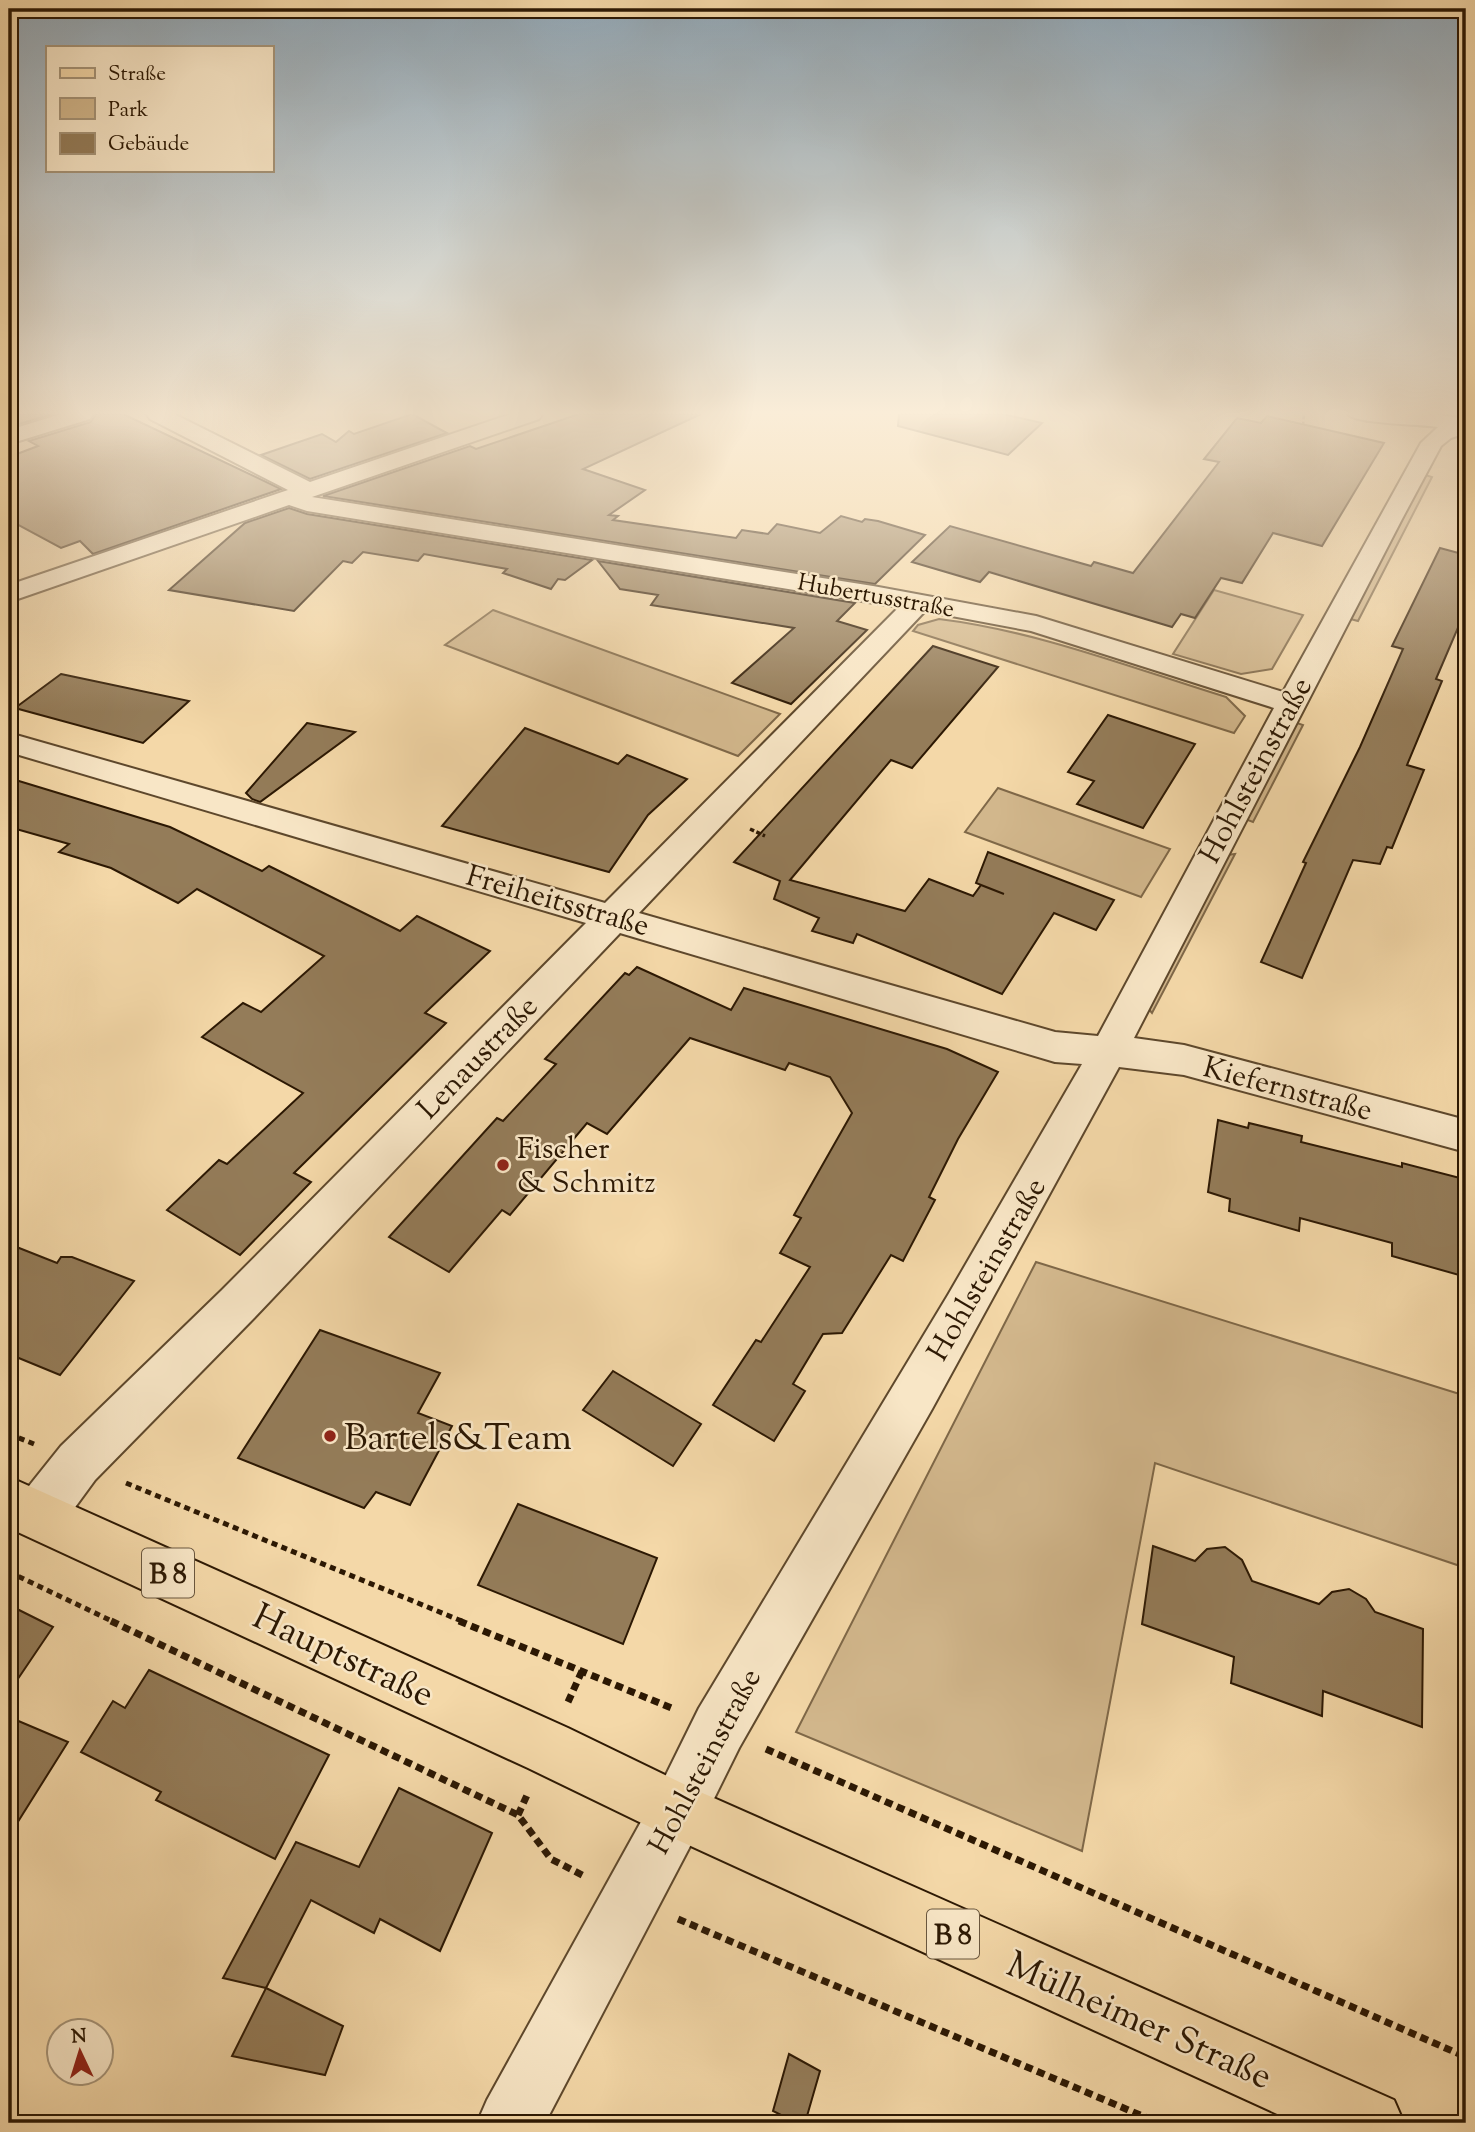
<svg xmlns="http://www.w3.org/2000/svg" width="1475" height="2132" viewBox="0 0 1475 2132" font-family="'Sorts Mill Goudy',serif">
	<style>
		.green { fill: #d2b78c; stroke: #7f6848; stroke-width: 2 }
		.building { fill: #947c59; stroke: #2c1803; stroke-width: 2 }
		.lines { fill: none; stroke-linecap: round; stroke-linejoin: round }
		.street-casing { stroke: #5e482c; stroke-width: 4 }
		.primary-casing { stroke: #2c1803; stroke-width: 4 }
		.path-far3 { stroke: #2c1803; stroke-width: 2.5; stroke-dasharray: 3.5 2.5; stroke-linecap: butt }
		.path-far2 { stroke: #2c1803; stroke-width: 3.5; stroke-dasharray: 4.5 2.5; stroke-linecap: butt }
		.path-far1 { stroke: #2c1803; stroke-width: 5; stroke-dasharray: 6 4.5; stroke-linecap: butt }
		.path { stroke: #2c1803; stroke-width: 7; stroke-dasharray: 8 5; stroke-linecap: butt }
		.street { fill: #f8e6c6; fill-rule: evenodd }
		.primary { fill: #f4d8a8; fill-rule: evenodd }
		.poi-dot { fill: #8f2418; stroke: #f8e6c6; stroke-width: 2.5 }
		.labels { text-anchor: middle; stroke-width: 5; stroke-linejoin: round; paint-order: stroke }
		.far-street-label { font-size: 24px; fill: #2c1803; stroke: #f8e6c6 }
		.shield { fill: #f8e6c6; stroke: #69563e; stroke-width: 2 }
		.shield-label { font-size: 28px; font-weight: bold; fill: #2c1803 }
		.street-label { font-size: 30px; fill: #2c1803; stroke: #f8e6c6 }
		.poi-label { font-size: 30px; fill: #2c1803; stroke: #f8e6c6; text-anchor: start }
		.near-poi-label { font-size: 37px; fill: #2c1803; stroke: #f8e6c6; text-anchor: start }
		.near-street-label { font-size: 37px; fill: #2c1803; stroke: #f8e6c6 }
	</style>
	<rect width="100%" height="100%" fill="#f4d8a8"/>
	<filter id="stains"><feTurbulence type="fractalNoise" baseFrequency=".00286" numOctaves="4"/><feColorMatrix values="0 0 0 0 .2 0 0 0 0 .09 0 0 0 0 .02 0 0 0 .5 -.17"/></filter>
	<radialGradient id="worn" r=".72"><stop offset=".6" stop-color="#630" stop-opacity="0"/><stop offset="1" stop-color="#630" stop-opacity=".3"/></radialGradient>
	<!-- green -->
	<g class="green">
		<polygon points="1422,474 1432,477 1358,621 1347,618"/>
		<polygon points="1214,590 1303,615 1272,669 1241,674 1173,654"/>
		<polygon points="493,610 780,714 738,756 445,645"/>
		<path d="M939,619C1037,631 1132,668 1226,697L1245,716L1234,733L913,631L918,625Z"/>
		<polygon points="1291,721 1303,725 1253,822 1240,817"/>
		<polygon points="998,788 1170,849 1141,897 965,832"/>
		<polygon points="1235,854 1152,1013 1147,1007 1219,856"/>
		<polygon points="1036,1262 1466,1396 1466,1568 1155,1463 1082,1851 796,1732"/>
	</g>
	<!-- building -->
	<g class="building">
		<polygon points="9,414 53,414 9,427"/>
		<polygon points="96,414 123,414 281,489 93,554 80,541 61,548 9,520 9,457 38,446 29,441 91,422"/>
		<polygon points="412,414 447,433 310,479 261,455 322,434 336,442 349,431 354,434"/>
		<polygon points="579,414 701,414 583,469 645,490 609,515 618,516 613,520 736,538 742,530 768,534 777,524 820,533 841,516 862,522 865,519 878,521 925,535 875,584 323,496 470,446 476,449"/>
		<polygon points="899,414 1003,414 1042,423 1008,455 898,426"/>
		<polygon points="1267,416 1384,443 1322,546 1273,533 1242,583 1221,578 1195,618 1181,614 1172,627 989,572 980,582 912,562 950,526 1091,566 1094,562 1133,573 1219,462 1204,459 1237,418 1261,423"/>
		<polygon points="289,508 307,514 592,560 565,580 558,579 551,589 503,573 507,569 424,554 418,561 363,552 352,563 343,561 294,611 169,590 245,523"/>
		<polygon points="1440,548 1466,555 1466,609 1436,679 1442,681 1407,765 1424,770 1392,848 1387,847 1380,864 1353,860 1302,978 1261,962 1306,863 1303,862 1360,747 1403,649 1392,646"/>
		<polygon points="598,561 855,603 837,621 867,630 791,704 732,683 794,628 651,605 658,595 620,589"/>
		<polygon points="933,646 998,667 912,768 891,760 790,880 905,911 929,879 973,896 981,885 1004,894 976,883 988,852 1114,900 1096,930 1054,913 1002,994 857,934 853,943 812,931 819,918 774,899 780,881 734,862"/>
		<polygon points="61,674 189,701 143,743 15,708"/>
		<polygon points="1108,715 1195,744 1143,828 1077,804 1094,781 1068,772"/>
		<polygon points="307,723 355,732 260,802 252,799 246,793"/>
		<polygon points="525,728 618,764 627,755 687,779 648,815 609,872 442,826"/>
		<polygon points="9,778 170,827 262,871 269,866 400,931 417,916 490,951 425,1013 446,1023 294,1173 311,1182 240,1255 167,1210 219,1160 227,1164 303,1093 202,1037 243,1003 261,1012 324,956 197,889 178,903 111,868 59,852 69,844 9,827"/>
		<polygon points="637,967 731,1010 744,988 947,1049 998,1072 958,1139 929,1197 935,1200 903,1261 891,1255 842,1333 823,1334 793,1384 805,1391 774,1441 713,1405 756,1340 761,1342 810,1267 780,1253 801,1218 794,1215 852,1113 830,1077 789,1063 785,1070 690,1038 607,1134 587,1123 510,1215 502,1210 449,1272 389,1237 497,1118 503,1121 556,1064 545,1059 625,973 629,975"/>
		<polygon points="1218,1120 1248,1128 1249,1123 1302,1136 1301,1142 1402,1167 1402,1163 1460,1178 1460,1183 1466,1185 1466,1277 1392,1256 1392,1243 1300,1218 1299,1231 1229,1211 1230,1199 1208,1192"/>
		<polygon points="9,1244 57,1263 61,1257 72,1257 134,1281 60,1375 9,1354"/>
		<polygon points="320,1330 440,1373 418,1413 452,1426 410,1505 376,1492 364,1508 238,1458"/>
		<polygon points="613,1371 701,1424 673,1466 583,1410"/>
		<polygon points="518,1504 657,1558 623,1644 478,1585"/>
		<polygon points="1153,1546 1195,1561 1207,1549 1225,1547 1242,1560 1252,1581 1319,1604 1332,1592 1349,1589 1366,1599 1375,1612 1423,1629 1422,1727 1323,1691 1322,1716 1231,1683 1234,1657 1142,1624"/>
		<polygon points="9,1605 53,1627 9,1692"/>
		<polygon points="149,1670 329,1755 275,1859 156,1800 161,1792 81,1752 113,1701 125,1708"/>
		<polygon points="9,1717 68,1742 9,1836"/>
		<polygon points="399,1788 492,1833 440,1951 380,1919 374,1933 311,1900 266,1988 223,1978 296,1842 359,1867"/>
		<polygon points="266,1988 343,2026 325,2075 232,2056"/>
		<polygon points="789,2054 820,2071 805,2123 797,2123 773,2111"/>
	</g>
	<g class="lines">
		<defs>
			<g id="street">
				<polygon points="61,414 93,414 90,419 9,444 9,430"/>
				<path d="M147,414H174L310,482L511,414H542L539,419L312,497L873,586L1036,616L1283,692L1421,443L1438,427C1421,424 1355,424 1348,414H1435L1466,419V433L1451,438L1441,446L1402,519L1134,1038L1184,1045L1466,1120V1152L1184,1075L1119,1067L932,1409L739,1748L698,1831L545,2123H477L487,2100L658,1791L699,1708L948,1295L1082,1064L1055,1062L620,933L254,1318L95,1480L57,1532L39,1539L21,1532L14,1514L21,1496L61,1446L222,1290L586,923L9,752V733L605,903L899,607L307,511L289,505L9,602V585L288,490L150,419ZM925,611L1031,631L1274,708L1098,1036L1055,1032L639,913Z"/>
			</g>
			<polygon id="primary" points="9,1477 568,1728 698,1791 1394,2100 1404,2123 1297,2123 658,1831 528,1768 9,1528"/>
		</defs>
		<!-- street casing -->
		<use href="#street" class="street-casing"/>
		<!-- primary casing -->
		<use href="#primary" class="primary-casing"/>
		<!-- path-far3 -->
		<polyline class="path-far3" points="1303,425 1304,414"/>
		<!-- path-far2 -->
		<polyline class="path-far2" points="750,829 765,836"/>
		<!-- path-far1 -->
		<g class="path-far1">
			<polyline points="9,1434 34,1444"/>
			<polyline points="126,1483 464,1622"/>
			<polyline points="9,1572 114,1622"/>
		</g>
		<!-- path -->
		<g class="path">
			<polyline points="111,1621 518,1815 551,1859 584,1876"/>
			<polyline points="459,1621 674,1709"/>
			<polyline points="568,1702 582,1671"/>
			<polyline points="766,1749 1466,2057"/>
			<polyline points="518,1815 528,1793"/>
			<polyline points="678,1919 1159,2123"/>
		</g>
		<!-- street -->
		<use href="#street" class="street"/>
		<!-- primary -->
		<use href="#primary" class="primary"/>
	</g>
	<!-- sky -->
	<linearGradient id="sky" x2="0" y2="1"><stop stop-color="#91a8b8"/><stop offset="0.58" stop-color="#faedd8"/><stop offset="1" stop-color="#faedd8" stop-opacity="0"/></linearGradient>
	<rect width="1475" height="712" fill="url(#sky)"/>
	<!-- markers -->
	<g class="poi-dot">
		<circle cx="503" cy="1165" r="7"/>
		<circle cx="330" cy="1436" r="7"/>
	</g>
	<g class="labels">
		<!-- far-street labels -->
		<g class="far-street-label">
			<text transform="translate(876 595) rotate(10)" y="8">Hubertusstraße</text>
		</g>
		<!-- shield labels -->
		<g class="shield">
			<rect x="142" y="1548.5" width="52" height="49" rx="5"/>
			<rect x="927" y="1909.5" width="52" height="49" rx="5"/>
		</g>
		<g class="shield-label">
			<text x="168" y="1583">B 8</text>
			<text x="953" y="1944">B 8</text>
		</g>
		<!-- street labels -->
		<g class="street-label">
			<text transform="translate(1255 770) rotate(-62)" y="10">Hohlsteinstraße</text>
			<text transform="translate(558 900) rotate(16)" y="10">Freiheitsstraße</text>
			<text transform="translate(477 1057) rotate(-46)" y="10">Lenaustraße</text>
			<text transform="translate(1288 1088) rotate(15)" y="10">Kiefernstraße</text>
			<text transform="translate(986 1269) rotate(-60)" y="10">Hohlsteinstraße</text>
			<text transform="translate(704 1761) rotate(-62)" y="10">Hohlsteinstraße</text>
		</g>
		<!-- poi labels -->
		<g class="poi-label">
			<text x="517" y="1158">Fischer<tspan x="517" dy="34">&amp; Schmitz</tspan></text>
		</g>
		<!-- near-poi labels -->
		<g class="near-poi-label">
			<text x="344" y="1449">Bartels&amp;Team</text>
		</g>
		<!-- near-street labels -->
		<g class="near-street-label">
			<text transform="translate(344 1654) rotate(25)" y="13">Hauptstraße</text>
			<text transform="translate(1140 2019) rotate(24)" y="13">Mülheimer Straße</text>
		</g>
	</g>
	<!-- margin -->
	<rect width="1475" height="2132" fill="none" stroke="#f4d8a8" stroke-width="35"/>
	<rect x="10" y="10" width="1454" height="2111" fill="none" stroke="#2c1803" stroke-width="3.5"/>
	<rect x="18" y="18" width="1440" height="2097" fill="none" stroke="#2c1803" stroke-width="2"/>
	<!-- legend -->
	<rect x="46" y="46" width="228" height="126" fill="#f8e6c6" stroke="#a69478" stroke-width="2"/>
	<rect x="60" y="68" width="35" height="10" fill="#f4d8a8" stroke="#a69478" stroke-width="2"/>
	<text x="108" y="80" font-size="21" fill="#2c1803">Straße</text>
	<rect x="60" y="98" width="35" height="21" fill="#d2b78c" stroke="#a69478" stroke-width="2"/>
	<text x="108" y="116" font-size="21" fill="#2c1803">Park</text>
	<rect x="60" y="133" width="35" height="21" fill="#947c59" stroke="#a69478" stroke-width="2"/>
	<text x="108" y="150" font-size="21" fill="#2c1803">Gebäude</text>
	<!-- north arrow -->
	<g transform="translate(80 2052) rotate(356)"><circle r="33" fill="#f8e6c6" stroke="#a69478" stroke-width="2"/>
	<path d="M0-5L12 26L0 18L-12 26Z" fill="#8f2418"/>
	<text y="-10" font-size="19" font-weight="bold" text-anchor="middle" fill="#2c1803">N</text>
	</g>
	<rect width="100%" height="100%" filter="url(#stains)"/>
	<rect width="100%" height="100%" fill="url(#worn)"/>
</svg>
